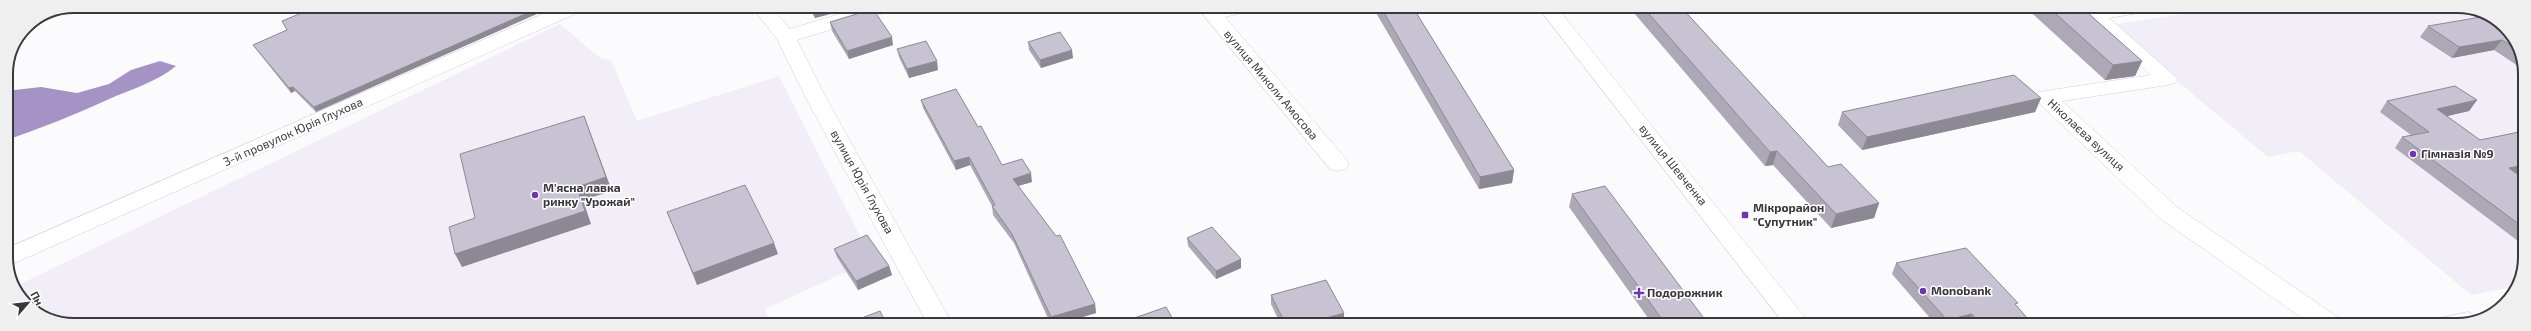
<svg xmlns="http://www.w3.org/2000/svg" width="2531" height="331" viewBox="0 0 2531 331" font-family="'Exo 2',sans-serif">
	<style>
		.built { fill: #f1eef7 }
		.water { fill: #a593c6 }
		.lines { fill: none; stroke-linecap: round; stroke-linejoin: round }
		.street-casing { stroke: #d3cede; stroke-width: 1 }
		.secondary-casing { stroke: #d3cede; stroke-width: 1 }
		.street { fill: #fff; fill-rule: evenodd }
		.secondary { fill: #fff; fill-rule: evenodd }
		.wall { fill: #aca8b5 }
		.shaded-wall { fill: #8c8894 }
		.building { fill: #c8c3d3; stroke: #8c8894 }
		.poi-dot { fill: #6e37ae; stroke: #fff; stroke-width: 1.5 }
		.labels { text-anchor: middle; stroke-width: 3; stroke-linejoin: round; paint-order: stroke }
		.street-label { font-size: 12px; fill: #3a383e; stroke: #fff }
		.poi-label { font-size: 12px; font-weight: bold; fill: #3a383e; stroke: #fff; text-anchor: start }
		.rim { fill: none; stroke: #3a383e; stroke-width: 2 }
	</style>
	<rect width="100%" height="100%" fill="#fbfafd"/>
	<!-- built -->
	<g class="built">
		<polygon points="2229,7 2466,7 2502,23 2524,61 2524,266 2513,287 2471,295 2299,151 2268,157 2110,25"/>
		<polygon points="560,24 600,58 611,60 637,121 779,76 872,260 765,309 771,325 65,324 29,308 16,286"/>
	</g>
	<!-- water -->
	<path class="water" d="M160,61L176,66C155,83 131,89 107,100C74,115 41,128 7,140L6,91L41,87L77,93L109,84L131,70Z"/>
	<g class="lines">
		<defs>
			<g id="street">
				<polygon points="561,6 586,6 584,10 8,266 8,248"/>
				<polygon points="751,6 770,6 790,29 866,6 896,6 894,10 797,40 826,98 953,325 928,325 806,98 777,39"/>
				<polygon points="1196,6 1256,6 1254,10 1225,17 1346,159 1349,164 1346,169 1338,171 1330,169"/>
				<polygon points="2110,6 2158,6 2156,10 2109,18 2178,79 2175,83 2168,85 2062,101 2177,207 2339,318 2342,325 2312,325 2161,219 2038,102 2035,97 2038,92 2045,91 2151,75 2083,15 2086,11"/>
				<polygon points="2468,312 2478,317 2457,325 2438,325 2441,318"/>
			</g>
			<polygon id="secondary" points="1537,6 1556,6 1811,325 1785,325"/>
		</defs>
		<!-- street casing -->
		<use href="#street" class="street-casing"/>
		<!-- secondary casing -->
		<use href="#secondary" class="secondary-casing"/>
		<!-- street -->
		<use href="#street" class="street"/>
		<!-- secondary -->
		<use href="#secondary" class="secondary"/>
	</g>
	<!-- wall -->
	<g class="wall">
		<polygon points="319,6 316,112 295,91 291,93 256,49 253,45 287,30"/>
		<polygon points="808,6 860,6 815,18"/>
		<polygon points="987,6 1011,6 991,12"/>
		<polygon points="1372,6 1421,6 1413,8 1514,170 1512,183 1479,189"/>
		<polygon points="1628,6 1680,6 1828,167 1879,203 1874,218 1831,228 1773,165 1765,166"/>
		<polygon points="1722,6 1752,6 1727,11"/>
		<polygon points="2024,6 2080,6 2142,61 2135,76 2105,80"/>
		<polygon points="830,22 893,45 849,59 832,31"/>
		<polygon points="2502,23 2524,61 2524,70 2494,50 2452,58 2420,37 2428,26"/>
		<polygon points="1028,42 1073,58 1041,68 1029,50"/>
		<polygon points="897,49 938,70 909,78 899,57"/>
		<polygon points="2041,98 2035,112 1862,150 1838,125 1842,112"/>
		<polygon points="921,100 978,127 1002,165 1032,182 1018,186 1095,304 1096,313 1056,325 1051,325 1014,243 993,215 992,206 970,165 956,170 923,108"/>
		<polygon points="2477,100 2469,111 2447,116 2480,140 2524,131 2524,175 2519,176 2524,179 2524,240 2518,241 2395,148 2402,137 2411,135 2380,112 2387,101"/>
		<polygon points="1572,194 1709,325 1653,325 1569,207"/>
		<polygon points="667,212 778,254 697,285"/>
		<polygon points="1187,238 1241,268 1216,279 1188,246"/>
		<polygon points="834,249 889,266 892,275 858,290 837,257"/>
		<polygon points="1896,263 2017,306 2033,325 1936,325 1892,274"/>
		<polygon points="1271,295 1344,321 1331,325 1281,325 1271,304"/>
	</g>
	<!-- shaded-wall -->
	<g class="shaded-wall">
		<polygon points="543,6 555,6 316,112 314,107"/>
		<polygon points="827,6 860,6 815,18 813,10"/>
		<polygon points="990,6 1011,6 991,12"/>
		<polygon points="1406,6 1421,6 1406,10"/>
		<polygon points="1728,6 1752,6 1727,11"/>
		<polygon points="892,37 893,45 849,59 847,51"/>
		<polygon points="2502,40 2494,50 2452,58 2459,47"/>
		<polygon points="1072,50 1073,58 1041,68 1040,60"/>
		<polygon points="937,61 938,70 909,78 907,69"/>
		<polygon points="2142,61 2135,76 2105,80 2113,65"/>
		<polygon points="293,87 295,91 291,93 289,88"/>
		<polygon points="2041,98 2035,112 1862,150 1867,137"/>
		<polygon points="2477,100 2469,111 2430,120 2437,109"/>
		<polygon points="584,116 612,191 583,200 591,224 462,267 455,254"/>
		<polygon points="1777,151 1773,165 1765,166 1770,152"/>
		<polygon points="969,157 970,165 956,170 954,161"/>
		<polygon points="2524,165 2524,175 2500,180 2509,168"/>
		<polygon points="1514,170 1512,183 1479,189 1480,177"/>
		<polygon points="1031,173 1032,182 1014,187 1013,179"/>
		<polygon points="1879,203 1874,218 1831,228 1836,214"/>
		<polygon points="2524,234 2524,240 2518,241"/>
		<polygon points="774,243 778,254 697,285 693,273"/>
		<polygon points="1241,259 1241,268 1216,279 1216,271"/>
		<polygon points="889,266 892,275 858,290 856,281"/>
		<polygon points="1095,304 1096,313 1056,325 1052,325 1051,317"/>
		<polygon points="1344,313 1344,321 1331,325 1301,325"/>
		<polygon points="1972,314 1966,325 1944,325 1947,320"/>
	</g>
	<!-- building -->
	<g class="building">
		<polygon points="319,6 543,6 314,107 293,87 289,88 253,45 287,30 282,21"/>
		<polygon points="811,6 827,6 813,10"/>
		<polygon points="1380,6 1412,6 1514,170 1480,177"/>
		<polygon points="1642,6 1680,6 1828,167 1841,164 1879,203 1836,214 1777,151 1770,152"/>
		<polygon points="2047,6 2080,6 2142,61 2113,65"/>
		<polygon points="870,10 871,13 875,12 892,37 847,51 830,22"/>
		<polygon points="2487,16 2502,23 2517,49 2502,40 2459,47 2428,26"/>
		<polygon points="1060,32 1072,50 1040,60 1028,42"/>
		<polygon points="926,41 937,61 907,69 897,49"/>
		<polygon points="2014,75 2041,98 1867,137 1842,112"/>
		<polygon points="2455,86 2477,100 2437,109 2480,140 2524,131 2524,165 2509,168 2524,179 2524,228 2402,137 2429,132 2387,101"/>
		<polygon points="956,89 978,127 981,126 1002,165 1022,159 1031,173 1013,179 1056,236 1060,235 1095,304 1051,317 1012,234 992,206 995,205 969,157 954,161 921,100"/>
		<polygon points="584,116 606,177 577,187 585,211 455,254 449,227 475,218 460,154"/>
		<polygon points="745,185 774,243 693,273 667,212"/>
		<polygon points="1605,186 1709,325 1666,325 1572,194"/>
		<polygon points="1212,227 1241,259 1216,271 1187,238"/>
		<polygon points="867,235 889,266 856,281 834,249"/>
		<polygon points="1966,248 2018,303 2015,304 2033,325 1980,325 1972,314 1947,320 1896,263"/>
		<polygon points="1326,280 1344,313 1301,325 1286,325 1271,295"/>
		<polygon points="1166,307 1176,325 1125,325 1123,322"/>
		<polygon points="880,311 887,325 846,325 846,324"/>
	</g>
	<!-- markers -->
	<g class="poi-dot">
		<circle cx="2413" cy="154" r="4"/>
		<circle cx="535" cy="195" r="4"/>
		<rect x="1741" y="211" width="8" height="8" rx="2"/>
		<circle cx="1923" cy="291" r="4"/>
		<path d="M1637 287h4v4h4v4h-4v4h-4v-4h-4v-4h4z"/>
	</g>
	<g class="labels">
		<!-- street labels -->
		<g class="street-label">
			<text transform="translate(1271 85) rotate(50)" y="4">вулиця Миколи Амосова</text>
			<text transform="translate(293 132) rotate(-24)" y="4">3-й провулок Юрія Глухова</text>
			<text transform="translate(2086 135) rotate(43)" y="4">Ніколаєва вулиця</text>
			<text transform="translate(1673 165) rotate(51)" y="4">вулиця Шевченка</text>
			<text transform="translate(862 182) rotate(61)" y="4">вулиця Юрія Глухова</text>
		</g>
		<!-- poi labels -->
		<g class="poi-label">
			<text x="2421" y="158">Гімназія №9</text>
			<text x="543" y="192">М'ясна лавка<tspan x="543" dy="14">ринку "Урожай"</tspan></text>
			<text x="1753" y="212">Мікрорайон<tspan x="1753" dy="14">"Супутник"</tspan></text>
			<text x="1931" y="295">Monobank</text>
			<text x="1647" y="297">Подорожник</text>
		</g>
	</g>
	<!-- crop -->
	<path d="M0 0H2531V331H0ZM74 13H2457A61 61 0 0 1 2518 74V257A61 61 0 0 1 2457 318H74A61 61 0 0 1 13 257V74A61 61 0 0 1 74 13Z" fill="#efeff0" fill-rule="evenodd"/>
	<path class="rim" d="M74 13H2457A61 61 0 0 1 2518 74V257A61 61 0 0 1 2457 318H74A61 61 0 0 1 13 257V74A61 61 0 0 1 74 13Z"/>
	<!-- north arrow -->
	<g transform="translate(28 303) rotate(62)" stroke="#ffffff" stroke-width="3" paint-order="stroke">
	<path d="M0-3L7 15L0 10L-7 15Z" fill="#3a383e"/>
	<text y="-6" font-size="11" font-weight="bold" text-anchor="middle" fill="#3a383e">Пн</text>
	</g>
</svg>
